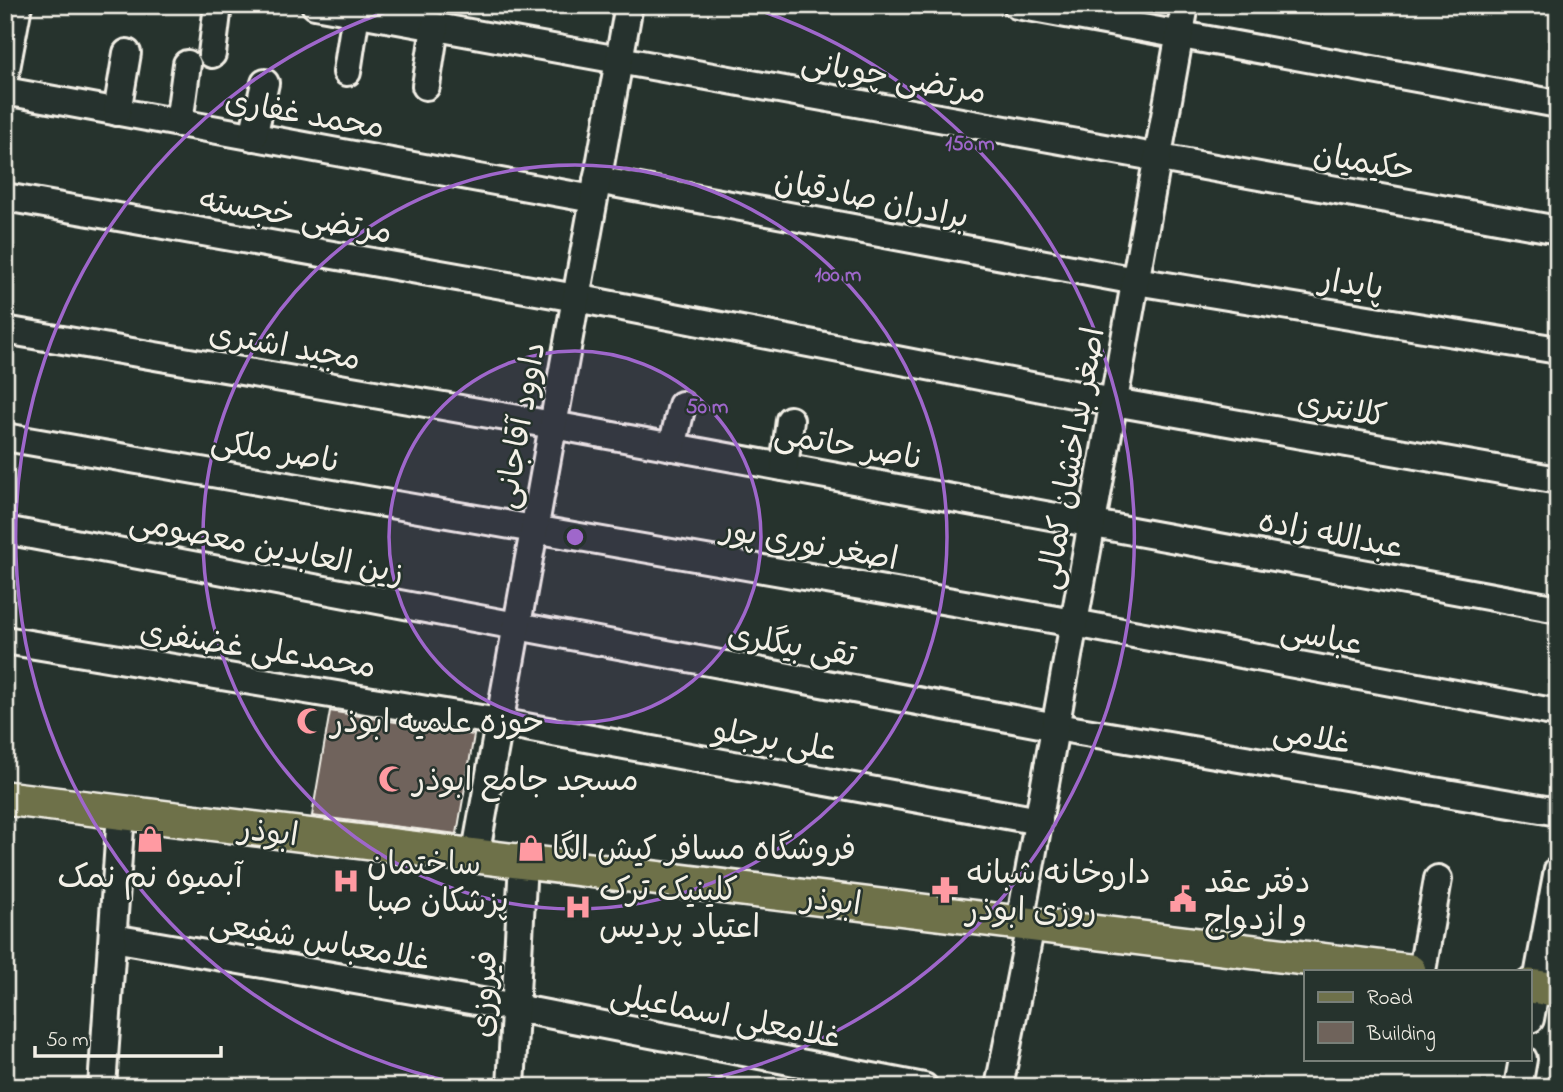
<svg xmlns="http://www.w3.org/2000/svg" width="1563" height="1092" viewBox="0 0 1563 1092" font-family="'Indie Flower','Playpen Sans Arabic',sans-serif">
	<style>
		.building { fill: #6f635b; stroke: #f4f1e8; stroke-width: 2 }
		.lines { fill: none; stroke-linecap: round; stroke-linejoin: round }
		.minor-casing { stroke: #f4f1e8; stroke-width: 32 }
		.major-casing { stroke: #f4f1e8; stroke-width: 38 }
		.minor { stroke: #26332d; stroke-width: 26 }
		.major { stroke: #6e714a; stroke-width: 33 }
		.ring { fill: none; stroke: #9f67cb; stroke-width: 3.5 }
		.labels { text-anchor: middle; stroke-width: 5; stroke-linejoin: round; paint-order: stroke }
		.street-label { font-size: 32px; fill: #f4f1e8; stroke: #26332d }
		.poi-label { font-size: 32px; fill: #f4f1e8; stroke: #26332d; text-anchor: start }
		.centre { fill: #9f67cb; stroke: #26332d; stroke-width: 3.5 }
		.ring-label { font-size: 21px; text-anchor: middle; font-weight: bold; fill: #9f67cb; stroke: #26332d; stroke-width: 5; stroke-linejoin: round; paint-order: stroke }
	</style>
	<rect width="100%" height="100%" fill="#26332d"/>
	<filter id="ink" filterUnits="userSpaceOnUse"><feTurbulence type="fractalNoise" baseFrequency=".0143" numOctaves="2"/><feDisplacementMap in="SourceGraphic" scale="14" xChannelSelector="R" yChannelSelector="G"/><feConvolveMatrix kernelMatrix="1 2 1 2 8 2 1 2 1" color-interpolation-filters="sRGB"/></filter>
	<g filter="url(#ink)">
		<!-- building -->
		<polygon class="building" points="330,711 474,735 457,834 312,816"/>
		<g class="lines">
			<defs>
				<g id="minor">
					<polyline points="315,5 1558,230"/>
					<polyline points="1017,5 1558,104"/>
					<polyline points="212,54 218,5"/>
					<polyline points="347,72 356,13"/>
					<polyline points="5,74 18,5"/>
					<polyline points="426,86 435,27"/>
					<polyline points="5,91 593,199"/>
					<polyline points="117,112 127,53"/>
					<polyline points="179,123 187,64"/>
					<polyline points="253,137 265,83"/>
					<polyline points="597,180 1136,281 1558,350"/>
					<polyline points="5,197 576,298 1114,402 1558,480"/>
					<polyline points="5,330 553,425 1558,609"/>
					<polyline points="5,437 1074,623 1558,713"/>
					<polyline points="672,447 682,405"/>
					<polyline points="784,467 790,420"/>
					<polyline points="5,530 1056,727 1558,812"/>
					<polyline points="5,640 499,722 1039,821"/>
					<polyline points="475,857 629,5"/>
					<polyline points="1020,923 1185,5"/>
					<polyline points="113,938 516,1008 924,1087"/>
					<polyline points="1422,971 1438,879"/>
					<polyline points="1530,1019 1558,870"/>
					<polyline points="102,1087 121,813"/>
					<polyline points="511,1087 523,862"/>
					<polyline points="999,1087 1031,925"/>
					<polyline points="1518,1087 1523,1059"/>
				</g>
				<g id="major">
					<polyline points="5,798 1409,971"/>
					<polyline points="1530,986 1558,990"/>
				</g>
			</defs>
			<!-- minor casing -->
			<use href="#minor" class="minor-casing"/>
			<!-- major casing -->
			<use href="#major" class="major-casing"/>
			<!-- minor -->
			<use href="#minor" class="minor"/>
			<!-- major -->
			<use href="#major" class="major"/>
		</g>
	</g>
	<!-- distance rings -->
	<circle cx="575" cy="537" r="186" fill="#9f67cb" fill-opacity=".12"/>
	<g class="ring">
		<circle cx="575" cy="537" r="186"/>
		<circle cx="575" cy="537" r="372"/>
		<path d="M478 1087A558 558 0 0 1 403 6M747 6A558 558 0 0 1 672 1087"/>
	</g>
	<!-- icons -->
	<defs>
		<symbol id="mosque-bare" viewBox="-9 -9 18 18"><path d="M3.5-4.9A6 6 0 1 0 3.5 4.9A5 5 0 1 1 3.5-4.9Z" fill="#ff9aa2" stroke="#26332d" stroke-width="2.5" paint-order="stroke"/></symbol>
		<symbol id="shop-bare" viewBox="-9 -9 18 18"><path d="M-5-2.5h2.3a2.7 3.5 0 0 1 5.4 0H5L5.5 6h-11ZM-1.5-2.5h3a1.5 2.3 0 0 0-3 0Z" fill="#ff9aa2" stroke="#26332d" stroke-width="2.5" paint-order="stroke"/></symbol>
		<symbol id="hospital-bare" viewBox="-9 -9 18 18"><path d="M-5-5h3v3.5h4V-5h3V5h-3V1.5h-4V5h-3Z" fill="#ff9aa2" stroke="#26332d" stroke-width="2.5" paint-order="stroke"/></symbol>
		<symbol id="pharmacy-bare" viewBox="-9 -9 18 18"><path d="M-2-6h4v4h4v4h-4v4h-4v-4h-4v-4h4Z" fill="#ff9aa2" stroke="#26332d" stroke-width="2.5" paint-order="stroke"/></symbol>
		<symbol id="civic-bare" viewBox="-9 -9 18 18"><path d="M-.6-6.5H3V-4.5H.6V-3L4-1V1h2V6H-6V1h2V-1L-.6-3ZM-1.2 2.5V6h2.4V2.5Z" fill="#ff9aa2" stroke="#26332d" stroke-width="2.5" paint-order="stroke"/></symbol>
	</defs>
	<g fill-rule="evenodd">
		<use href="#mosque-bare" x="291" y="702" width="38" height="38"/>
		<use href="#mosque-bare" x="373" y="760" width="38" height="38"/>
		<use href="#shop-bare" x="131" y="820" width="38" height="38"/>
		<use href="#shop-bare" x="512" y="829" width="38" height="38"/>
		<use href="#hospital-bare" x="327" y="862" width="38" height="38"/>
		<use href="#pharmacy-bare" x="926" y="871" width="38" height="38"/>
		<use href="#civic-bare" x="1164" y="880" width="38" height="38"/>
		<use href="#hospital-bare" x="559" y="888" width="38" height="38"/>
	</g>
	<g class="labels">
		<!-- street labels -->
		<g class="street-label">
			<text transform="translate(894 76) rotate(10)" y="11">مرتضی چوپانی</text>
			<text transform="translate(305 113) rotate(10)" y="11">محمد غفاری</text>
			<text transform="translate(1364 161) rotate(10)" y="11">حکیمیان</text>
			<text transform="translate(872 198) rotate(11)" y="11">برادران صادقیان</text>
			<text transform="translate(296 215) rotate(10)" y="11">مرتضی خجسته</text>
			<text transform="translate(1352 283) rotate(9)" y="11">پایدار</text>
			<text transform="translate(285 345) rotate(10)" y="11">مجید اشتری</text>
			<text transform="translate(1342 408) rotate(10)" y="11">کلانتری</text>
			<text transform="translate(519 425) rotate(-80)" y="11">داوود آقاجانی</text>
			<text transform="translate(849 445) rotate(10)" y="11">ناصر حاتمی</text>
			<text transform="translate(276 450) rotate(10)" y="11">ناصر ملکی</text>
			<text transform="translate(1070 458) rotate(-80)" y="11">اصغر بداخشان کمالی</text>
			<text transform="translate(1331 533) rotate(11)" y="11">عبدالله زاده</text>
			<text transform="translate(810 543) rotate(10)" y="11">اصغر نوری پور</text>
			<text transform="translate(267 546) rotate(11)" y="11">زین العابدین معصومی</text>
			<text transform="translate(1322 636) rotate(11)" y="11">عباسی</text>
			<text transform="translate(792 644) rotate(10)" y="11">تقی بیگلری</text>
			<text transform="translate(258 648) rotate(9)" y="11">محمدعلی غضنفری</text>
			<text transform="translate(1312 736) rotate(10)" y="11">غلامی</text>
			<text transform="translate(775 739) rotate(10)" y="11">علی برجلو</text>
			<text transform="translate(269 831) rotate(7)" y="11">ابوذر</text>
			<text transform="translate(832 900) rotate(7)" y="11">ابوذر</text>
			<text transform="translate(320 940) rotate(10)" y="11">غلامعباس شفیعی</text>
			<text transform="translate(483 994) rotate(-87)" y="11">فیروزی</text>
			<text transform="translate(726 1015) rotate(11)" y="11">غلامعلی اسماعیلی</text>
		</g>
		<!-- poi labels -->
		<g class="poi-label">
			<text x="331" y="732">حوزه علمیه ابوذر</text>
			<text x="413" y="790">مسجد جامع ابوذر</text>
			<text x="552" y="859">فروشگاه مسافر کیش الگا</text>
			<text x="367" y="874">ساختمان<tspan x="367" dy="37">پزشکان صبا</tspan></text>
			<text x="966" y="883">داروخانه شبانه<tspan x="966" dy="37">روزی ابوذر</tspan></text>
			<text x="150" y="887" text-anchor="middle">آبمیوه نم نمک</text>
			<text x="1204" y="892">دفتر عقد<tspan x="1204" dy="37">و ازدواج</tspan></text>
			<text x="599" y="900">کلینیک ترک<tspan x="599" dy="37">اعتیاد پردیس</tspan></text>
		</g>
	</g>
	<circle cx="575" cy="537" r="10" class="centre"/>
	<g class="ring-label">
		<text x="970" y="150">150 m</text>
		<text x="838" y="281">100 m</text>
		<text x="707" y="413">50 m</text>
	</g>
	<!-- margin -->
	<rect width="1563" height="1092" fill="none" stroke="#26332d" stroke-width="28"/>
	<rect x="14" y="14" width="1535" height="1064" fill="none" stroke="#f4f1e8" stroke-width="2.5" filter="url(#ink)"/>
	<!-- legend -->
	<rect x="1304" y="970" width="228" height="91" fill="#26332d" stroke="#787f78" stroke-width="2"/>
	<rect x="1318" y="992" width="35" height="10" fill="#6e714a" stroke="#787f78" stroke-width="2"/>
	<text x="1367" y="1004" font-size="21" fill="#f4f1e8">Road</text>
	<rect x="1318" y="1022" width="35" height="21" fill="#6f635b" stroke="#787f78" stroke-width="2"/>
	<text x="1367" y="1040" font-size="21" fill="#f4f1e8">Building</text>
	<!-- scale -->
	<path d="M35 1046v10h186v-10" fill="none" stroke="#f4f1e8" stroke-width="3.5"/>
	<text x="46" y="1046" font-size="21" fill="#f4f1e8" stroke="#26332d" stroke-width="5" paint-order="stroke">50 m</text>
</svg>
